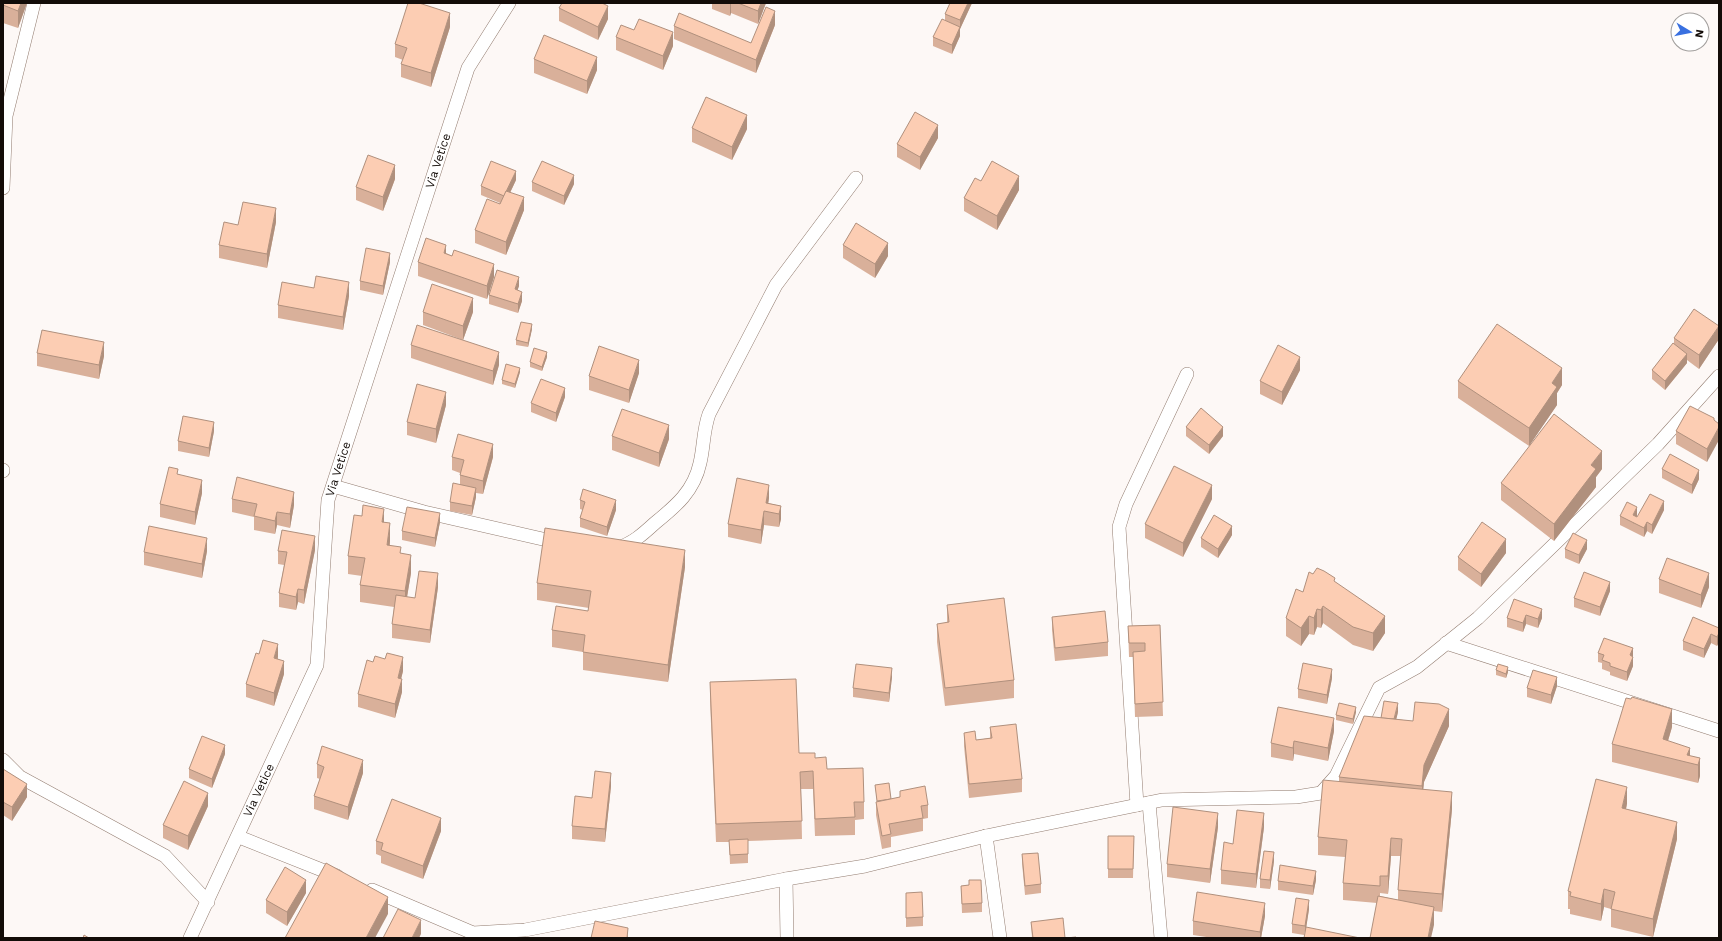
<svg xmlns="http://www.w3.org/2000/svg" width="1722" height="941" viewBox="0 0 1722 941" font-family="'Work Sans',sans-serif">
	<style>
		.lines { fill: none; stroke-linecap: round; stroke-linejoin: round }
		.minor-casing { stroke: #937d71; stroke-width: 14 }
		.minor { stroke: #fff; stroke-width: 13 }
		.wall { fill: #d9b09a; fill-rule: evenodd }
		.shaded-wall { fill: #b0907d }
		.building { fill: #fccdb3; stroke: #b0907d }
		.labels { text-anchor: middle; stroke-width: 3; stroke-linejoin: round; paint-order: stroke }
		.street-label { font-size: 12px; fill: #130c08; stroke: #fff }
	</style>
	<rect width="100%" height="100%" fill="#fdf8f6"/>
	<g class="lines">
		<defs>
			<g id="minor">
				<polyline points="3,188 6,116 34,3"/>
				<polyline points="3,470 3,471"/>
				<polyline points="333,486 424,512 560,543"/>
				<path d="M617,548C632,544 643,534 655,523C676,506 694,491 700,463C704,446 703,431 709,414L776,285L856,178"/>
				<polyline points="1446,643 1719,731"/>
				<polyline points="3,760 20,777 165,856 208,902"/>
				<polyline points="1149,803 1161,938"/>
				<polyline points="1137,805 1119,527 1126,504 1187,374"/>
				<polyline points="986,836 1000,938"/>
				<polyline points="239,837 337,876"/>
				<polyline points="786,879 787,938"/>
				<polyline points="372,890 473,933 525,930 786,879 865,866 986,836 1162,800 1296,797 1321,793 1336,776 1379,688 1417,667 1478,618 1658,444 1719,376"/>
				<path id="s1" d="M190,938L317,665L328,500L468,68L509,3"/>
			</g>
		</defs>
		<!-- minor casing -->
		<use href="#minor" class="minor-casing"/>
		<!-- minor -->
		<use href="#minor" class="minor"/>
	</g>
	<!-- wall -->
	<g class="wall">
		<polygon points="3,3 27,3 18,28 3,23"/>
		<polygon points="712,3 766,3 758,24 731,13 730,16 712,9"/>
		<polygon points="972,3 960,29 960,36 952,54 933,46 933,37 945,20 945,14"/>
		<polygon points="559,8 608,19 598,40 559,21"/>
		<polygon points="775,25 756,73 674,39 674,26 751,43"/>
		<polygon points="450,27 431,87 401,77 401,64 403,60 395,57 395,44"/>
		<polygon points="616,37 673,46 663,70 616,50"/>
		<polygon points="534,59 597,70 587,94 534,73"/>
		<polygon points="692,128 747,129 732,160 692,142"/>
		<polygon points="938,138 920,170 897,157 897,144"/>
		<polygon points="395,179 383,211 356,200 356,187"/>
		<polygon points="516,180 510,193 524,210 506,255 475,243 475,230 500,203 481,195 481,186"/>
		<polygon points="981,181 1019,190 997,230 964,211 964,198"/>
		<polygon points="532,182 574,184 564,205 532,191"/>
		<polygon points="276,222 267,268 219,258 219,245 238,225"/>
		<polygon points="843,245 888,256 875,278 843,258"/>
		<polygon points="446,253 494,277 487,299 418,276 418,262"/>
		<polygon points="390,262 383,295 360,290 360,281"/>
		<polygon points="519,286 517,290 522,301 518,313 489,304 489,295"/>
		<polygon points="349,296 343,330 278,318 278,305"/>
		<polygon points="423,312 473,312 463,340 423,325"/>
		<polygon points="532,329 528,347 516,345 516,340"/>
		<polygon points="1674,338 1719,339 1699,369 1687,360 1687,363 1665,390 1652,379 1652,370 1674,343"/>
		<polygon points="411,345 499,365 493,385 411,358"/>
		<polygon points="37,353 104,356 99,379 37,366"/>
		<polygon points="547,357 542,371 530,367 530,362"/>
		<polygon points="1300,370 1282,405 1260,394 1260,381"/>
		<polygon points="520,372 515,388 502,384 502,380"/>
		<polygon points="639,373 629,403 589,390 589,376"/>
		<polygon points="1458,381 1562,385 1557,393 1557,405 1529,446 1458,398"/>
		<polygon points="565,397 556,422 531,412 531,403"/>
		<polygon points="446,405 436,443 407,435 407,422"/>
		<polygon points="1714,418 1707,462 1676,444 1676,431"/>
		<polygon points="1186,427 1223,436 1209,454 1186,436"/>
		<polygon points="214,431 209,457 178,451 178,441"/>
		<polygon points="612,436 669,439 659,467 612,450"/>
		<polygon points="1719,453 1719,463 1718,463 1718,454"/>
		<polygon points="452,457 493,457 483,494 476,493 476,497 472,515 450,511 450,502 460,484 460,473 452,470"/>
		<polygon points="1602,469 1596,477 1596,487 1554,541 1501,500 1501,483"/>
		<polygon points="1662,469 1699,479 1692,494 1662,478"/>
		<polygon points="178,474 202,493 195,525 160,517 160,504"/>
		<polygon points="769,498 768,503 781,506 781,519 779,527 764,525 761,544 728,537 728,524"/>
		<polygon points="232,499 294,505 290,528 277,525 275,534 254,530 254,517 232,512"/>
		<polygon points="1212,499 1183,557 1145,538 1145,524"/>
		<polygon points="580,500 616,510 607,536 580,527 580,518 583,510 580,509"/>
		<polygon points="1664,510 1652,534 1647,531 1644,537 1620,525 1620,516 1637,516 1636,517 1637,517"/>
		<polygon points="384,522 390,541 390,546 401,553 411,573 407,597 415,598 438,587 430,643 392,638 392,624 394,607 360,602 360,585 362,576 348,574 348,556"/>
		<polygon points="440,522 435,547 402,540 402,531"/>
		<polygon points="1232,535 1218,558 1201,547 1201,538"/>
		<polygon points="1565,549 1587,549 1579,564 1565,558"/>
		<polygon points="315,550 304,604 298,602 296,610 279,607 279,593 284,565 278,564 278,551"/>
		<polygon points="207,551 202,578 144,565 144,552"/>
		<polygon points="1506,553 1481,587 1458,570 1458,557"/>
		<polygon points="685,567 668,682 583,670 583,652 552,647 552,630 588,611 589,608 537,600 537,583"/>
		<polygon points="1659,579 1709,587 1701,608 1659,593"/>
		<polygon points="1335,582 1385,633 1373,651 1353,645 1323,623 1321,628 1317,627 1314,635 1309,634 1301,646 1286,636 1286,618 1303,592"/>
		<polygon points="1610,591 1600,616 1574,607 1574,598"/>
		<polygon points="1514,599 1542,618 1538,628 1526,624 1523,632 1507,627 1507,618"/>
		<polygon points="947,605 1014,680 1014,698 945,706 937,642 937,624 947,623"/>
		<polygon points="1052,617 1108,642 1108,656 1055,661 1052,630"/>
		<polygon points="1160,625 1163,716 1135,717 1133,657 1129,657 1128,626"/>
		<polygon points="1719,628 1719,642 1717,646 1711,643 1704,658 1683,650 1683,641"/>
		<polygon points="1633,648 1633,666 1627,681 1610,675 1610,672 1602,669 1602,663 1598,662 1598,653"/>
		<polygon points="278,657 278,659 284,674 274,706 246,697 246,684"/>
		<polygon points="1496,670 1508,672 1506,678 1496,675"/>
		<polygon points="403,671 401,679 402,692 395,718 358,707 358,694"/>
		<polygon points="892,677 889,702 853,697 853,688"/>
		<polygon points="1332,678 1327,704 1298,698 1298,689"/>
		<polygon points="710,682 799,753 815,758 827,769 864,802 864,819 855,820 855,835 815,836 813,789 801,789 802,839 748,841 748,863 730,864 729,842 716,842 710,700"/>
		<polygon points="1557,686 1551,704 1527,697 1527,688"/>
		<polygon points="1356,712 1353,724 1336,720 1336,715"/>
		<path d="M1398,712L1396,719L1449,726L1424,782L1423,789L1452,809L1442,912L1434,911V925L1377,903L1343,900V883L1345,857L1318,855V837L1339,782V777ZM1391,856H1401L1398,890V900L1380,896V893L1388,894Z"/>
		<polygon points="990,727 1022,779 1022,792 969,798 964,746 964,733 976,740 990,738"/>
		<polygon points="1672,727 1668,741 1690,756 1700,758 1700,776 1698,783 1612,762 1612,744"/>
		<polygon points="1334,731 1328,761 1294,754 1293,761 1271,757 1271,743"/>
		<polygon points="225,754 212,788 189,778 189,769"/>
		<polygon points="317,764 363,773 348,820 314,809 314,796 320,779 317,778"/>
		<polygon points="3,769 27,797 12,821 3,815"/>
		<polygon points="875,785 891,799 900,797 900,791 928,805 928,818 923,819 923,831 891,837 891,847 882,849 876,815 876,802 877,801"/>
		<polygon points="611,786 605,842 572,839 572,826 592,798"/>
		<polygon points="1627,804 1626,809 1677,839 1653,937 1611,927 1611,909 1604,907 1601,921 1570,914 1570,909 1568,909 1568,891"/>
		<polygon points="208,806 188,850 163,838 163,825"/>
		<polygon points="1218,827 1210,883 1167,877 1167,864"/>
		<polygon points="1264,827 1256,888 1221,884 1221,870 1233,844"/>
		<polygon points="441,831 423,879 381,863 381,856 376,854 376,841"/>
		<polygon points="1108,836 1134,836 1133,878 1108,878"/>
		<polygon points="1022,854 1041,884 1041,893 1025,895 1022,863"/>
		<polygon points="1274,861 1270,889 1260,888 1260,879"/>
		<polygon points="969,880 982,903 982,912 962,913 961,886 969,885"/>
		<polygon points="1316,880 1313,895 1278,890 1278,881"/>
		<polygon points="306,893 287,926 266,913 266,900"/>
		<polygon points="906,893 923,917 923,926 906,927"/>
		<polygon points="1309,909 1306,927 1304,935 1292,933 1292,924"/>
		<polygon points="1265,916 1261,938 1213,938 1193,935 1193,921"/>
		<polygon points="1031,922 1065,938 1032,938"/>
	</g>
	<!-- shaded-wall -->
	<g class="shaded-wall">
		<polygon points="21,3 27,3 18,28 18,11"/>
		<polygon points="730,3 731,3 731,13 730,16"/>
		<polygon points="761,3 766,3 758,24 758,11"/>
		<polygon points="968,3 972,3 960,29 960,20"/>
		<polygon points="608,6 608,19 598,40 598,27"/>
		<polygon points="775,11 775,25 756,73 756,60"/>
		<polygon points="450,13 450,27 431,87 431,73"/>
		<polygon points="960,27 960,36 952,54 952,45"/>
		<polygon points="673,32 673,46 663,70 663,56"/>
		<polygon points="597,57 597,70 587,94 587,81"/>
		<polygon points="747,115 747,129 732,160 732,147"/>
		<polygon points="938,125 938,138 920,170 920,157"/>
		<polygon points="395,165 395,179 383,211 383,197"/>
		<polygon points="516,171 516,180 504,205 504,196"/>
		<polygon points="574,175 574,184 564,205 564,196"/>
		<polygon points="1019,176 1019,190 997,230 997,216"/>
		<polygon points="524,197 524,210 506,255 506,242"/>
		<polygon points="276,208 276,222 267,268 267,254"/>
		<polygon points="888,243 888,256 875,278 875,264"/>
		<polygon points="446,245 446,258 444,253"/>
		<polygon points="390,253 390,262 383,295 383,286"/>
		<polygon points="494,264 494,277 487,299 487,286"/>
		<polygon points="519,277 519,286 515,298 515,289"/>
		<polygon points="349,282 349,296 343,330 343,317"/>
		<polygon points="522,292 522,301 518,313 518,304"/>
		<polygon points="473,298 473,312 463,340 463,326"/>
		<polygon points="532,324 532,329 528,347 528,343"/>
		<polygon points="1719,326 1719,339 1699,369 1699,355"/>
		<polygon points="104,342 104,356 99,379 99,365"/>
		<polygon points="499,352 499,365 493,385 493,371"/>
		<polygon points="547,352 547,357 542,371 542,367"/>
		<polygon points="1687,354 1687,363 1665,390 1665,381"/>
		<polygon points="1300,357 1300,370 1282,405 1282,392"/>
		<polygon points="639,360 639,373 629,403 629,390"/>
		<polygon points="520,368 520,372 515,388 515,384"/>
		<polygon points="1562,368 1562,385 1557,393 1557,405 1529,446 1529,428 1552,383"/>
		<polygon points="565,388 565,397 556,422 556,413"/>
		<polygon points="446,392 446,405 436,443 436,429"/>
		<polygon points="214,422 214,431 209,457 209,448"/>
		<polygon points="669,425 669,439 659,467 659,453"/>
		<polygon points="1223,427 1223,436 1209,454 1209,445"/>
		<polygon points="1719,427 1719,440 1707,462 1707,449"/>
		<polygon points="493,444 493,457 483,494 483,481"/>
		<polygon points="1602,451 1602,469 1596,477 1596,487 1554,541 1554,524 1591,465"/>
		<polygon points="1699,470 1699,479 1692,494 1692,485"/>
		<polygon points="202,480 202,493 195,525 195,512"/>
		<polygon points="769,485 769,498 767,512 766,503"/>
		<polygon points="1212,485 1212,499 1183,557 1183,543"/>
		<polygon points="476,488 476,497 472,515 472,506"/>
		<polygon points="294,492 294,505 290,528 290,514"/>
		<polygon points="616,500 616,510 607,536 607,527"/>
		<polygon points="1664,501 1664,510 1652,534 1652,525"/>
		<polygon points="781,506 781,519 779,527 779,514"/>
		<polygon points="1637,507 1637,516 1633,524 1633,515"/>
		<polygon points="384,509 384,526 382,522"/>
		<polygon points="764,511 764,525 761,544 761,530"/>
		<polygon points="277,512 277,525 275,534 275,521"/>
		<polygon points="440,513 440,522 435,547 435,538"/>
		<polygon points="1647,522 1647,531 1644,537 1644,528"/>
		<polygon points="390,523 390,541 387,563 387,545"/>
		<polygon points="1232,526 1232,535 1218,558 1218,549"/>
		<polygon points="315,536 315,550 304,604 304,590"/>
		<polygon points="207,538 207,551 202,578 202,564"/>
		<polygon points="1506,539 1506,553 1481,587 1481,574"/>
		<polygon points="1587,540 1587,549 1579,564 1579,555"/>
		<polygon points="685,550 685,567 668,682 668,665"/>
		<polygon points="411,555 411,573 405,609 405,591"/>
		<polygon points="438,573 438,587 430,643 430,630"/>
		<polygon points="1709,573 1709,587 1701,608 1701,595"/>
		<polygon points="1610,582 1610,591 1600,616 1600,607"/>
		<polygon points="298,589 298,602 296,610 296,597"/>
		<polygon points="1323,606 1323,623 1321,628 1321,610"/>
		<polygon points="1317,609 1317,627 1314,635 1314,618"/>
		<polygon points="1542,609 1542,618 1538,628 1538,619"/>
		<polygon points="1526,615 1526,624 1523,632 1523,623"/>
		<polygon points="1309,616 1309,634 1301,646 1301,628"/>
		<polygon points="1385,616 1385,633 1373,651 1373,633"/>
		<polygon points="1719,633 1719,642 1717,646 1717,637"/>
		<polygon points="1711,634 1711,643 1704,658 1704,649"/>
		<polygon points="278,644 278,657 274,671 274,658"/>
		<polygon points="1633,648 1633,657 1630,655"/>
		<polygon points="403,657 403,671 398,691 398,678"/>
		<polygon points="1633,657 1633,666 1627,681 1627,672"/>
		<polygon points="284,661 284,674 274,706 274,693"/>
		<polygon points="1508,667 1508,672 1506,678 1506,674"/>
		<polygon points="892,668 892,677 889,702 889,693"/>
		<polygon points="1332,669 1332,678 1327,704 1327,695"/>
		<polygon points="1557,677 1557,686 1551,704 1551,695"/>
		<polygon points="402,679 402,692 395,718 395,704"/>
		<polygon points="1398,703 1398,712 1393,733 1393,724"/>
		<polygon points="1356,707 1356,712 1353,724 1353,719"/>
		<polygon points="1449,709 1449,726 1424,782 1422,804 1422,786 1424,765"/>
		<polygon points="1672,709 1672,727 1663,757 1663,739"/>
		<polygon points="1334,718 1334,731 1328,761 1328,748"/>
		<polygon points="1294,741 1294,754 1293,761 1293,748"/>
		<polygon points="225,745 225,754 212,788 212,779"/>
		<polygon points="1690,748 1690,763 1687,755"/>
		<polygon points="1700,758 1700,776 1698,783 1698,765"/>
		<polygon points="363,760 363,773 348,820 348,807"/>
		<polygon points="611,773 611,786 605,842 605,829"/>
		<polygon points="27,784 27,797 12,821 12,807"/>
		<polygon points="1627,787 1627,804 1622,825 1622,808"/>
		<polygon points="1452,792 1452,809 1442,912 1442,894"/>
		<polygon points="208,793 208,806 188,850 188,836"/>
		<polygon points="1218,813 1218,827 1210,883 1210,869"/>
		<polygon points="1264,813 1264,827 1256,888 1256,874"/>
		<polygon points="441,818 441,831 423,879 423,866"/>
		<polygon points="1677,822 1677,839 1653,937 1653,919"/>
		<polygon points="1391,838 1391,856 1388,894 1388,876"/>
		<polygon points="1274,852 1274,861 1270,889 1270,880"/>
		<polygon points="1316,871 1316,880 1313,895 1313,886"/>
		<polygon points="306,880 306,893 287,926 287,912"/>
		<polygon points="1604,889 1604,907 1601,921 1601,904"/>
		<polygon points="388,897 388,914 375,938 366,938"/>
		<polygon points="1309,900 1309,909 1305,936 1305,926"/>
		<polygon points="1265,903 1265,916 1261,938 1260,938 1260,932"/>
		<polygon points="1434,907 1434,925 1431,938 1428,938"/>
		<polygon points="421,920 421,934 419,938 412,938"/>
		<polygon points="628,928 628,938 627,938"/>
	</g>
	<!-- building -->
	<g class="building">
		<polygon points="3,3 21,3 18,11 3,5"/>
		<polygon points="408,3 419,3 450,13 431,73 401,64 407,48 395,44"/>
		<polygon points="562,3 602,3 608,6 598,27 559,8"/>
		<polygon points="738,3 761,3 758,11"/>
		<polygon points="950,3 968,3 960,20 945,14"/>
		<polygon points="766,7 775,11 756,60 674,26 679,13 751,43"/>
		<polygon points="639,19 673,32 663,56 616,37 621,25 634,30"/>
		<polygon points="942,19 960,27 952,45 933,37"/>
		<polygon points="544,35 597,57 587,81 534,59"/>
		<polygon points="706,97 747,115 732,147 692,128"/>
		<polygon points="915,112 938,125 920,157 897,144"/>
		<polygon points="368,155 395,165 383,197 356,187"/>
		<polygon points="491,161 516,171 504,196 481,186"/>
		<polygon points="542,161 574,175 564,196 532,182"/>
		<polygon points="992,161 1019,176 997,216 964,198 975,178 981,181"/>
		<polygon points="506,191 524,197 506,242 475,230 487,199 500,204"/>
		<polygon points="243,202 276,208 267,254 219,245 224,222 238,225"/>
		<polygon points="856,223 888,243 875,264 843,245"/>
		<polygon points="426,238 446,245 444,253 452,256 454,250 494,264 487,286 418,262"/>
		<polygon points="366,248 390,253 383,286 360,281"/>
		<polygon points="497,270 519,277 515,289 522,292 518,304 489,295"/>
		<polygon points="316,276 349,282 343,317 278,305 282,282 314,288"/>
		<polygon points="432,284 473,298 463,326 423,312"/>
		<polygon points="1694,309 1719,326 1699,355 1674,338"/>
		<polygon points="521,322 532,324 528,343 516,340"/>
		<polygon points="1497,324 1562,368 1552,383 1557,387 1529,428 1458,381"/>
		<polygon points="417,325 499,352 493,371 411,345"/>
		<polygon points="42,330 104,342 99,365 37,353"/>
		<polygon points="1673,343 1687,354 1665,381 1652,370"/>
		<polygon points="1278,345 1300,357 1282,392 1260,381"/>
		<polygon points="599,346 639,360 629,390 589,376"/>
		<polygon points="534,348 547,352 542,367 530,362"/>
		<polygon points="506,364 520,368 515,384 502,380"/>
		<polygon points="541,379 565,388 556,413 531,403"/>
		<polygon points="417,384 446,392 436,429 407,422"/>
		<polygon points="1690,406 1714,418 1714,420 1719,424 1719,427 1707,449 1676,431"/>
		<polygon points="1201,408 1223,427 1209,445 1186,427"/>
		<polygon points="622,409 669,425 659,453 612,436"/>
		<polygon points="1554,414 1602,451 1591,465 1596,469 1554,524 1501,483"/>
		<polygon points="183,416 214,422 209,448 178,441"/>
		<polygon points="458,434 493,444 483,481 460,475 464,460 452,457"/>
		<polygon points="1670,454 1699,470 1692,485 1662,469"/>
		<polygon points="1174,466 1212,485 1183,543 1145,524"/>
		<polygon points="169,467 178,469 177,474 202,480 195,512 160,504"/>
		<polygon points="237,477 294,492 290,514 277,512 275,521 254,516 257,504 232,499"/>
		<polygon points="737,478 769,485 766,503 781,506 779,514 764,511 761,530 728,524"/>
		<polygon points="453,483 476,488 472,506 450,502"/>
		<polygon points="583,489 616,500 607,527 580,518 585,502 580,500"/>
		<polygon points="1650,494 1664,501 1652,525 1647,522 1644,528 1620,516 1627,502 1637,507 1633,515 1637,517"/>
		<polygon points="363,505 384,509 382,522 390,523 387,545 401,547 400,553 411,555 405,591 360,585 365,558 348,556 354,515 362,516"/>
		<polygon points="407,507 440,513 435,538 402,531"/>
		<polygon points="1214,515 1232,526 1218,549 1201,538"/>
		<polygon points="1482,522 1506,539 1481,574 1458,557"/>
		<polygon points="149,526 207,538 202,564 144,552"/>
		<polygon points="545,528 685,550 668,665 583,652 585,635 552,630 556,606 588,611 591,591 537,583"/>
		<polygon points="282,530 315,536 304,590 298,589 296,597 279,593 287,552 278,551"/>
		<polygon points="1573,533 1587,540 1579,555 1565,549"/>
		<polygon points="1667,558 1709,573 1701,595 1659,579"/>
		<polygon points="1317,568 1324,571 1335,578 1334,581 1385,616 1373,633 1353,627 1323,606 1321,610 1317,609 1314,618 1309,616 1301,628 1286,618 1296,589 1303,592 1309,572 1313,574"/>
		<polygon points="419,571 438,573 430,630 392,624 396,595 415,598"/>
		<polygon points="1584,572 1610,582 1600,607 1574,598"/>
		<polygon points="1004,598 1014,680 945,688 937,624 949,622 947,605"/>
		<polygon points="1514,599 1542,609 1538,619 1526,615 1523,623 1507,618"/>
		<polygon points="1105,611 1108,642 1055,648 1052,617"/>
		<polygon points="1693,617 1719,628 1719,633 1717,637 1711,634 1704,649 1683,641"/>
		<polygon points="1160,625 1163,702 1135,704 1133,652 1145,651 1145,643 1129,643 1128,626"/>
		<polygon points="1604,638 1633,648 1630,655 1633,657 1627,672 1610,666 1610,663 1602,660 1604,655 1598,653"/>
		<polygon points="263,640 278,644 274,658 284,661 274,693 246,684 256,653 259,654"/>
		<polygon points="387,653 403,657 398,678 402,679 395,704 358,694 367,660 373,662 375,656 385,659"/>
		<polygon points="1303,663 1332,669 1327,695 1298,689"/>
		<polygon points="856,664 892,668 889,693 853,688"/>
		<polygon points="1498,664 1508,667 1506,674 1496,670"/>
		<polygon points="1533,670 1557,677 1551,695 1527,688"/>
		<polygon points="796,679 799,753 815,753 815,758 826,757 827,769 863,768 864,802 854,802 855,817 815,819 813,771 800,772 802,821 716,824 710,682"/>
		<polygon points="1632,697 1672,709 1663,739 1690,748 1687,755 1700,758 1698,765 1612,744 1626,698 1631,699"/>
		<polygon points="1384,701 1398,703 1394,719 1381,718"/>
		<polygon points="1415,702 1439,704 1449,709 1424,765 1422,786 1339,777 1364,716 1413,721"/>
		<polygon points="1339,703 1356,707 1353,719 1336,715"/>
		<polygon points="1278,707 1334,718 1328,748 1294,741 1293,748 1271,743"/>
		<polygon points="1016,724 1022,779 969,784 964,733 975,731 976,740 992,738 990,727"/>
		<polygon points="202,736 225,745 212,779 189,769"/>
		<polygon points="322,746 363,760 348,807 314,796 324,767 317,764"/>
		<polygon points="3,769 27,784 12,807 3,802"/>
		<polygon points="595,771 611,773 605,829 572,826 575,796 592,798"/>
		<polygon points="1596,779 1627,787 1622,808 1677,822 1653,919 1611,909 1615,892 1604,889 1601,904 1570,896 1571,892 1568,891"/>
		<polygon points="1323,780 1452,792 1442,894 1398,890 1402,839 1391,838 1388,876 1380,876 1380,886 1343,883 1347,840 1318,837"/>
		<polygon points="184,781 208,793 188,836 163,825"/>
		<polygon points="889,783 891,799 877,801 875,785"/>
		<polygon points="925,786 928,805 921,806 923,818 889,824 891,834 882,836 876,802 900,797 900,791"/>
		<polygon points="392,799 441,818 423,866 381,850 383,843 376,841"/>
		<polygon points="1173,807 1218,813 1210,869 1167,864"/>
		<polygon points="1237,810 1264,813 1256,874 1221,870 1224,842 1233,844"/>
		<polygon points="1108,836 1134,836 1133,869 1108,869"/>
		<polygon points="748,839 748,854 730,855 729,840"/>
		<polygon points="1264,851 1274,852 1270,880 1260,879"/>
		<polygon points="1038,853 1041,884 1025,886 1022,854"/>
		<polygon points="326,863 388,897 366,938 285,938"/>
		<polygon points="1280,865 1316,871 1313,886 1278,881"/>
		<polygon points="285,867 306,880 287,912 266,900"/>
		<polygon points="969,880 981,880 982,903 962,904 961,886 969,885"/>
		<polygon points="922,892 923,917 906,918 906,893"/>
		<polygon points="1197,892 1265,903 1260,932 1193,921"/>
		<polygon points="1378,896 1434,907 1428,938 1370,938"/>
		<polygon points="1296,898 1309,900 1305,926 1292,924"/>
		<polygon points="398,909 421,920 412,938 383,938"/>
		<polygon points="1063,918 1065,938 1033,938 1031,922"/>
		<polygon points="595,921 628,928 627,938 591,938"/>
		<polygon points="1306,927 1360,938 1304,938"/>
		<polygon points="84,935 89,938 83,938"/>
		<polygon points="1076,937 1077,938 1066,938"/>
	</g>
	<g class="labels">
		<!-- street labels -->
		<g class="street-label">
			<text dy="4" stroke="none"><textPath href="#s1" startOffset="823">Via Vetice</textPath></text>
			<text dy="4" stroke="none"><textPath href="#s1" startOffset="499">Via Vetice</textPath></text>
			<text dy="4" stroke="none"><textPath href="#s1" startOffset="163">Via Vetice</textPath></text>
		</g>
	</g>
	<!-- border -->
	<rect width="1722" height="941" fill="none" stroke="#130c08" stroke-width="8"/>
	<!-- north arrow -->
	<g transform="translate(1690 32) rotate(100)"><circle r="19" fill="#ffffff" stroke="#a19e9c"/>
	<path d="M0-3L7 15L0 10L-7 15Z" fill="#3970e0"/>
	<text y="-6" font-size="11" font-weight="bold" text-anchor="middle" fill="#130c08">N</text>
	</g>
</svg>
